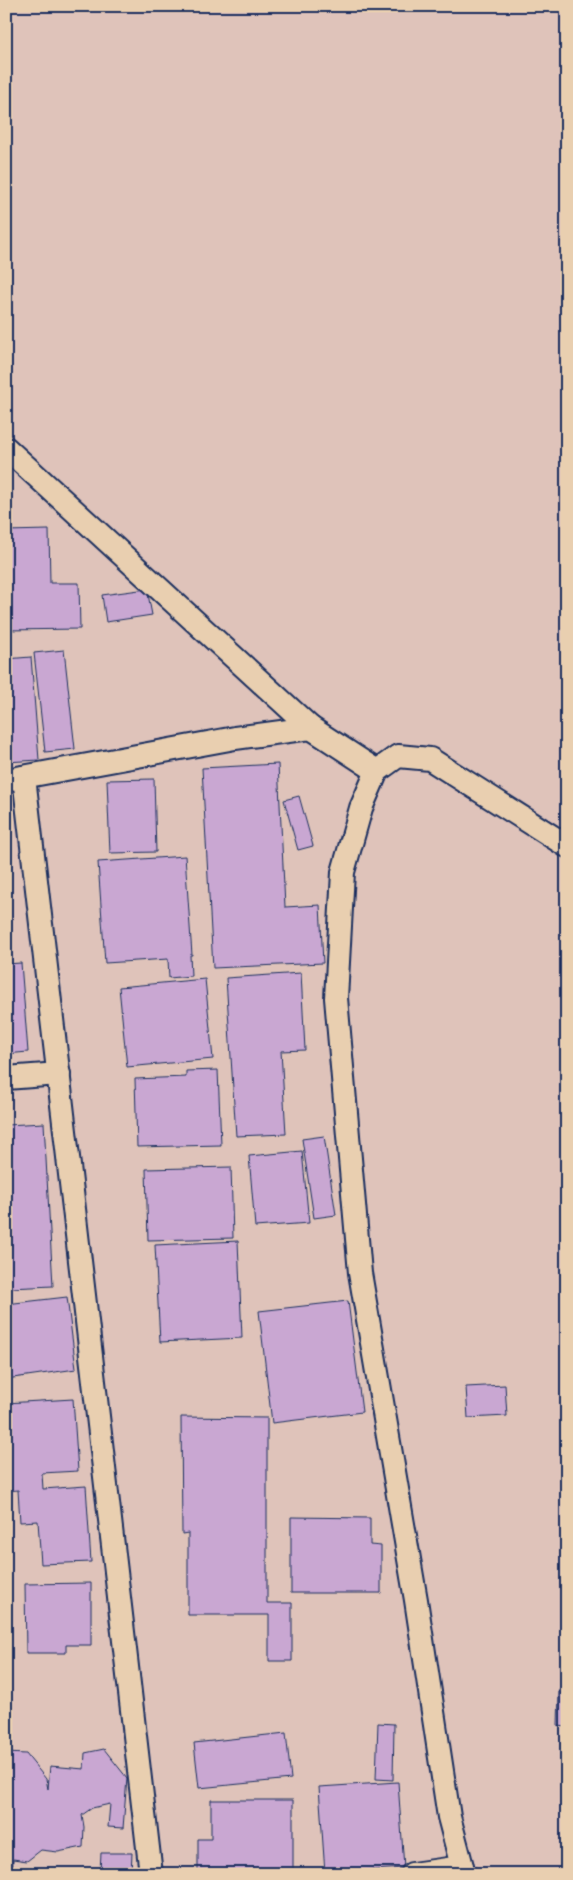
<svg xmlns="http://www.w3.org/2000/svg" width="573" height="1880" viewBox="0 0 573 1880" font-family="'Indie Flower',sans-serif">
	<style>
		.building { fill: #c9a7d2; stroke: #1b2f5e }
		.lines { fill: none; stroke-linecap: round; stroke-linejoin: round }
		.minor-casing { stroke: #1b2f5e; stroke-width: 26 }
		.minor { stroke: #e9cfb0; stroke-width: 22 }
	</style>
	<rect width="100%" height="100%" fill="#dfc3ba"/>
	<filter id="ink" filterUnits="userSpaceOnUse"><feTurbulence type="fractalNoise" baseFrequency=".02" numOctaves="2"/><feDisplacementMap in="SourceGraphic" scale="10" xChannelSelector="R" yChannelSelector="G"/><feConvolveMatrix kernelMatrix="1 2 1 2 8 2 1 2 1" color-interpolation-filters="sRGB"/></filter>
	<g filter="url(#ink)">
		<!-- building -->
		<g class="building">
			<polygon points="49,530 50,583 79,583 80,629 6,630 6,531"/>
			<polygon points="147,589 152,615 106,622 102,595"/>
			<polygon points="64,650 75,749 45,752 34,653"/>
			<polygon points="31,657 39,760 6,762 6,659"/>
			<polygon points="278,764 285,907 320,905 323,963 213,968 202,768"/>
			<polygon points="154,779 156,852 110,853 107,780"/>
			<polygon points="299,796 313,846 298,850 284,800"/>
			<polygon points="185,856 192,955 190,955 191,976 169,978 168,959 105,963 98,862"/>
			<polygon points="6,922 10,950 6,950"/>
			<polygon points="21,963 28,1052 6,1054 6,964"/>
			<polygon points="301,973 305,1050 281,1051 286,1134 236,1136 226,978"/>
			<polygon points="205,979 213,1059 127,1067 119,987"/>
			<polygon points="218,1070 221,1145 137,1147 135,1079 186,1077 186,1071"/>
			<polygon points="44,1123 53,1286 10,1288 10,1293 6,1293 6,1125"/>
			<polygon points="324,1136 336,1215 314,1218 302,1139"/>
			<polygon points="302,1151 309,1223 255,1227 249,1156"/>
			<polygon points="231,1167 233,1238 148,1240 146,1169"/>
			<polygon points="238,1241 242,1338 160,1342 155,1245"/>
			<polygon points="67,1297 76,1369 6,1379 6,1304"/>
			<polygon points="348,1301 362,1412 272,1423 259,1311"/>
			<polygon points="505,1385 507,1416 468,1418 466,1387"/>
			<polygon points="73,1399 78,1471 42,1473 43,1489 86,1486 91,1562 41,1564 38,1521 20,1522 18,1490 6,1491 6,1403"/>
			<polygon points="181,1417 267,1418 267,1603 292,1603 292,1661 269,1661 269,1615 188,1615 188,1533 182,1534"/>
			<polygon points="291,1517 370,1518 370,1545 381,1546 381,1593 291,1593"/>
			<polygon points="91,1583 91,1645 66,1645 66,1653 26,1653 25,1584"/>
			<polygon points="559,1690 567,1691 567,1727 558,1726"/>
			<polygon points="378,1723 394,1724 393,1780 376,1779"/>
			<polygon points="286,1733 291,1779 199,1788 194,1743"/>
			<polygon points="104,1749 127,1778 123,1828 108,1827 110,1804 92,1808 82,1815 84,1827 83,1847 58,1852 41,1850 27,1861 13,1859 12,1874 6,1874 6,1753 26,1754 46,1779 48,1789 50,1766 84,1769 85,1753"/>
			<polygon points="398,1782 404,1868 325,1873 319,1787"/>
			<polygon points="211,1800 293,1800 293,1874 198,1874 198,1839 211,1839"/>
			<polygon points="101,1853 132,1853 131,1872 100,1871"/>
		</g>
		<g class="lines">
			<defs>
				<g id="minor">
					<polyline points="6,448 311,728"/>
					<polyline points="24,777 151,1874"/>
					<polyline points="6,780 235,738 311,728 377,771"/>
					<polyline points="6,1078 59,1074"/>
					<polyline points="412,1874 462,1867"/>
					<polyline points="464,1874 449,1817 416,1600 360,1273 336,998 343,872 361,808 377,771 398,756 430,759 567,846"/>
				</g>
			</defs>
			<!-- minor casing -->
			<use href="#minor" class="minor-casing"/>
			<!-- minor -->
			<use href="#minor" class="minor"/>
		</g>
	</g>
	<!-- margin -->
	<rect width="573" height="1880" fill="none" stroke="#e9cfb0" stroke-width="25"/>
	<rect x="12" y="12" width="548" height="1855" fill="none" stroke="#1b2f5e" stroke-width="2" filter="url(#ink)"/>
</svg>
